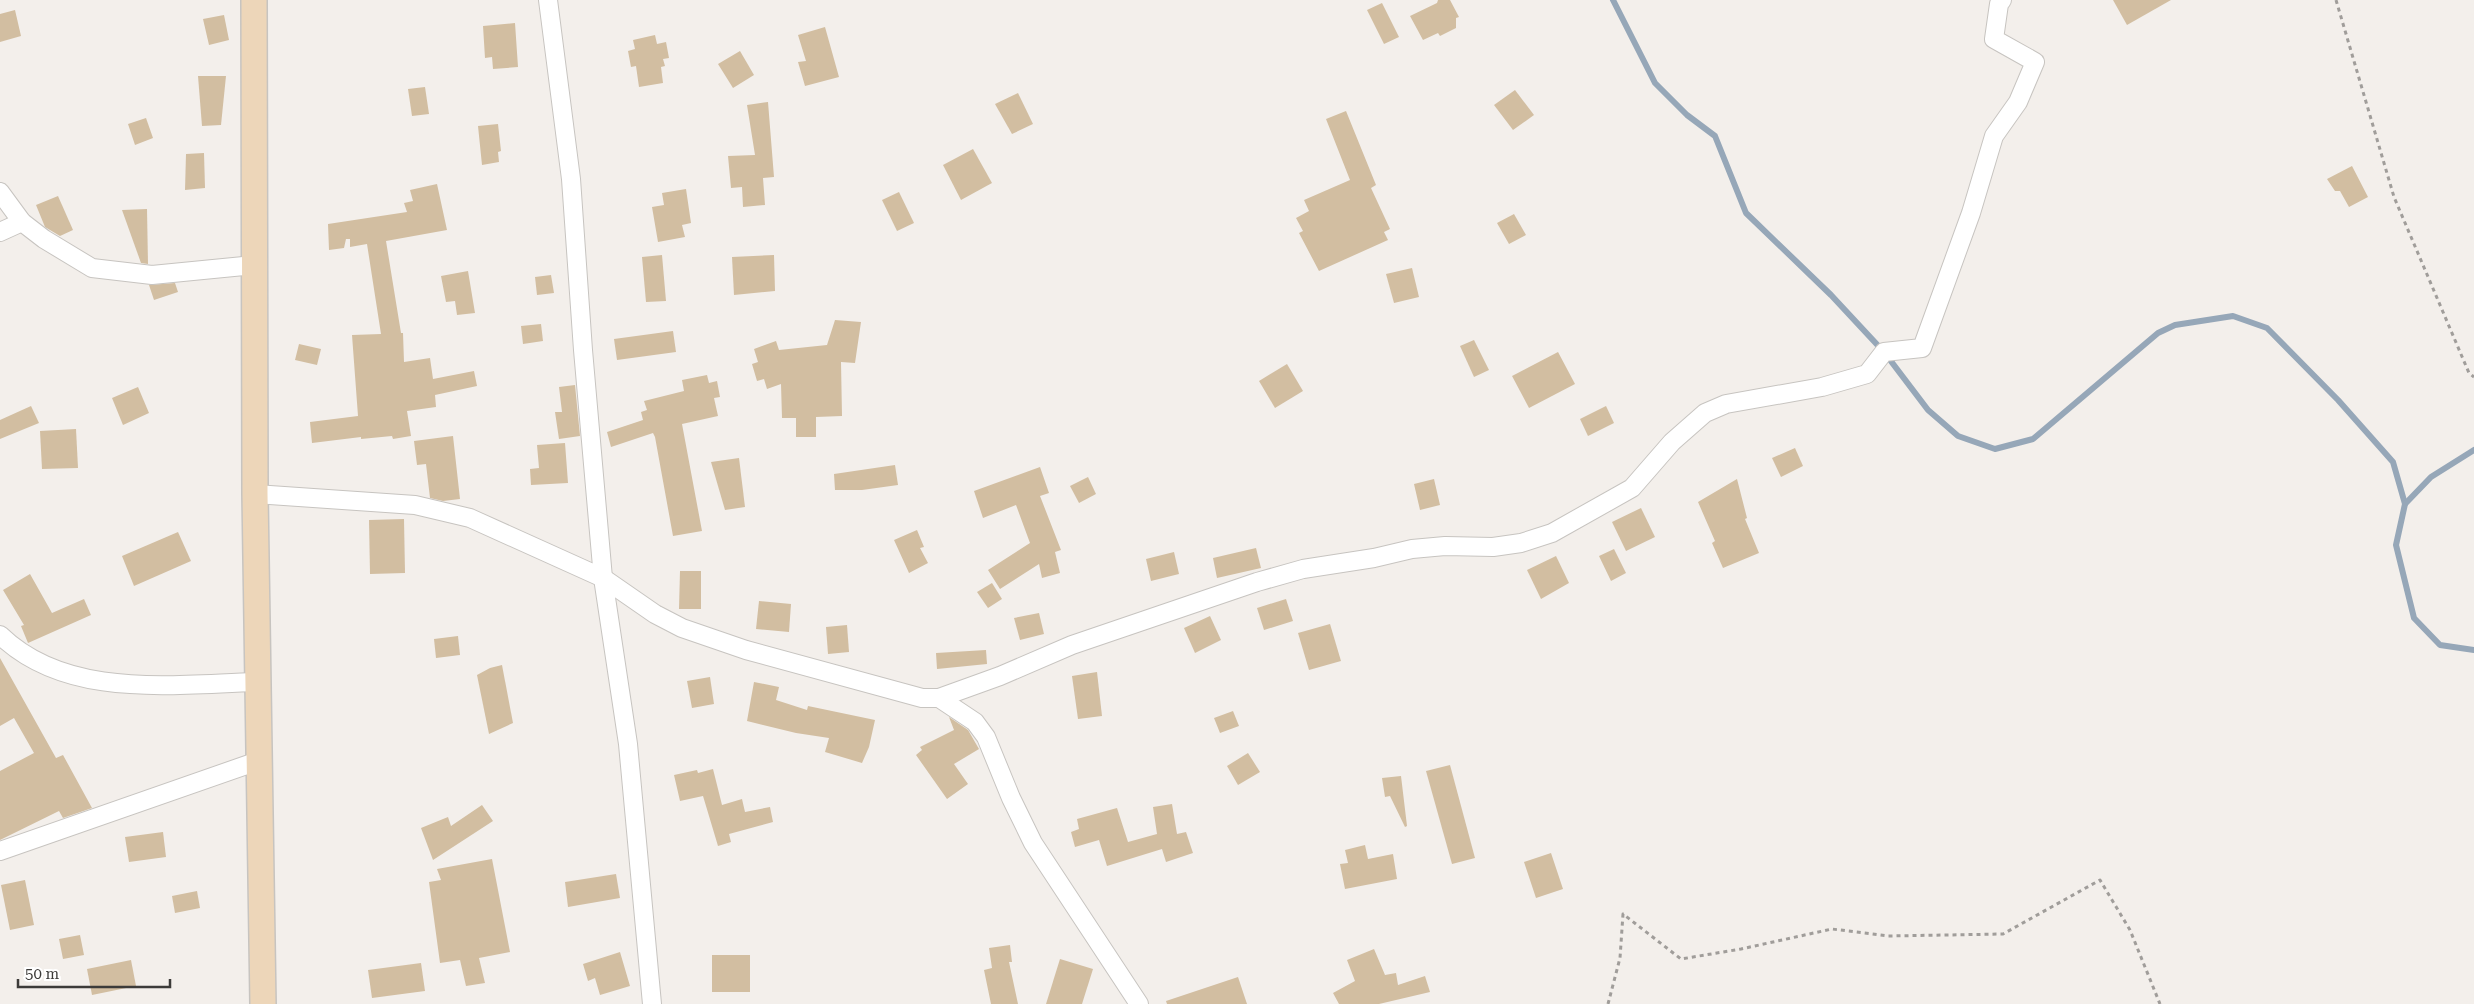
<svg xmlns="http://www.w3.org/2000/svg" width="2474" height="1004" viewBox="0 0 2474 1004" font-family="'Roboto Serif',serif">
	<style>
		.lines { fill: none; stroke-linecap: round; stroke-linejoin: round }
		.stream { stroke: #96a7b8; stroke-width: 6 }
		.building { fill: #d2bea1 }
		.minor-casing { stroke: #c7c4c0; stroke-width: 20 }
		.secondary-casing { stroke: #c7c4c0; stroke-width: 28 }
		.path { stroke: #a09d9a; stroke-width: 3; stroke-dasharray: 4 4; stroke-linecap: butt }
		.minor { stroke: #fff; stroke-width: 18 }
		.secondary { stroke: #edd6b9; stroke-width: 25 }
	</style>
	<rect width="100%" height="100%" fill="#f3efeb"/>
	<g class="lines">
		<!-- stream -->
		<g class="stream">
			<polyline points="1613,0 1655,83 1687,115 1715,136 1746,213 1831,295 1884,352 1928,410 1958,436 1995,449 2033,439 2158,333 2175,325 2233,316 2267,328 2338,400 2393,462 2405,504"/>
			<polyline points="2474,450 2431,477 2405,504 2396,545 2414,618 2440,645 2474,650"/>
		</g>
	</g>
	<!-- building -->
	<g class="building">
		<polygon points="1438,0 1450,0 1459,17 1456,18 1456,28 1440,36 1438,33 1423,40 1410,16 1437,3"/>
		<polygon points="2113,0 2171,0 2127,25"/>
		<polygon points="1382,3 1399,37 1384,44 1367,10"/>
		<polygon points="15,10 21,36 0,42 0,14"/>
		<polygon points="224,15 229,40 209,45 203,19"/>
		<polygon points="515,23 518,67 493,69 492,57 485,58 483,26"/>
		<polygon points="825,27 839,77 805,86 798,62 806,61 798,35"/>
		<polygon points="655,35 657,44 666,42 669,58 663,59 665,66 661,67 663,83 639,87 636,66 631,67 628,51 635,49 633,40"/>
		<polygon points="740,51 754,75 733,88 718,64"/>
		<polygon points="198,76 226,76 221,125 202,126"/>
		<polygon points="425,87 429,114 412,116 408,89"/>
		<polygon points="1515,90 1534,115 1513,130 1494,105"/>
		<polygon points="1018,93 1033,124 1012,134 995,104"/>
		<polygon points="768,102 774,177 763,178 765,205 743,207 742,187 731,188 728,156 755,155 747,105"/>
		<polygon points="1346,111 1376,185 1371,188 1390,229 1384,232 1388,240 1319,271 1299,233 1303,231 1296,218 1309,211 1304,200 1350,180 1326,119"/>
		<polygon points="146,118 153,138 135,145 128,124"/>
		<polygon points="498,124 501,151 498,152 499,162 482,165 478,126"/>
		<polygon points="973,149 992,183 961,200 943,165"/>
		<polygon points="204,153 205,188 185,190 186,154"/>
		<polygon points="2352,166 2368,197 2349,207 2340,191 2335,191 2327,179"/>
		<polygon points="437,184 447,230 386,241 401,333 403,333 404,362 430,358 433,379 474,371 477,386 435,395 436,407 407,411 411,436 393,439 392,436 361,439 361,437 312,443 310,422 358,416 352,335 381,334 367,244 350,247 350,239 346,239 344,248 329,250 328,224 407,212 404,203 413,201 410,190"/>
		<polygon points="686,189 691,223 682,225 685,237 658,242 652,207 664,205 662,193"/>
		<polygon points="899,192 914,223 897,231 882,200"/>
		<polygon points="58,196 73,230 60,236 45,227 36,205"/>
		<polygon points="147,209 148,264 141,263 122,210"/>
		<polygon points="1514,214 1526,235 1509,244 1497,223"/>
		<polygon points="662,255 666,301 646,302 642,257"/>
		<polygon points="774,255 775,291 734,295 732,257"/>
		<polygon points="1412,268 1419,297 1394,303 1386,274"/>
		<polygon points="468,271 475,313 457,315 455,301 446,302 441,276"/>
		<polygon points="551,275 554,293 537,295 535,277"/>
		<polygon points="175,283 178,292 154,300 149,285"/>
		<polygon points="835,320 861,322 855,363 841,362 842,416 816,417 816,437 796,437 796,418 782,418 781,384 767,389 764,379 757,381 752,364 758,362 754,349 776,341 779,350 827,345"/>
		<polygon points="541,324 543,341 523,344 521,326"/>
		<polygon points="673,331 676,352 617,360 614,339"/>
		<polygon points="1474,340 1489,370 1474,377 1460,346"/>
		<polygon points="299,344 321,349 317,365 295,360"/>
		<polygon points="1558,352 1575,384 1529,408 1512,376"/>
		<polygon points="1287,364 1303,391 1275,408 1259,381"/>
		<polygon points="707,375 709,383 717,381 720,397 714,398 718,416 682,424 702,531 673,536 655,437 653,433 611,447 607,432 643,420 641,412 647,410 644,401 684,391 682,380"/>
		<polygon points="575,385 580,436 559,439 555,412 562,412 559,387"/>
		<polygon points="138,387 149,413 123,425 112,398"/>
		<polygon points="31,406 39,423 0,439 0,420"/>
		<polygon points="1606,406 1614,423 1588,436 1580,419"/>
		<polygon points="76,429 78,468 42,469 40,431"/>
		<polygon points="453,436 460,499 443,501 430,498 426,464 417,465 414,441"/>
		<polygon points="565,443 568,483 531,485 530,469 539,468 537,445"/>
		<polygon points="1795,448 1803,466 1781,477 1772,458"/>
		<polygon points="739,458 745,507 725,510 711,462"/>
		<polygon points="895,465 898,485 862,490 835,490 834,474"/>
		<polygon points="1040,467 1049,493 1040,496 1061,550 1055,552 1060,573 1042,578 1039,564 1000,589 988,570 1030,543 1016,505 983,518 974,491"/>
		<polygon points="1088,477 1096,494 1079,503 1070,486"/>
		<polygon points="1434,479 1440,505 1420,510 1414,484"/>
		<polygon points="1737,479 1747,518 1745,519 1759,553 1723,568 1712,543 1715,541 1698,502"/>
		<polygon points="1641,508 1655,537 1626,551 1612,522"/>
		<polygon points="404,519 405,573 370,574 369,520"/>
		<polygon points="917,530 924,547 920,548 928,563 909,573 894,540"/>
		<polygon points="178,532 191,561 134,586 122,556"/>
		<polygon points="1256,548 1261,568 1217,578 1213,558"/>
		<polygon points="1614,549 1626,573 1611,581 1599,556"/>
		<polygon points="1174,552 1179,574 1151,581 1146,559"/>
		<polygon points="1556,556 1569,583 1541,599 1527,570"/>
		<polygon points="680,571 701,571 701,609 679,609"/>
		<polygon points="30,574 52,613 84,599 91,615 28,643 21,626 24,625 3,590"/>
		<polygon points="992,583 1002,599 988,608 977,592"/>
		<polygon points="1286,599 1293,621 1264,630 1257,608"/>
		<polygon points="759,601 791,604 789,632 756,629"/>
		<polygon points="1039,613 1044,634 1020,640 1014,618"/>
		<polygon points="1210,616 1221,640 1195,653 1184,628"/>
		<polygon points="1330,624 1341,661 1309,670 1298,633"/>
		<polygon points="847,625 849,652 828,654 826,627"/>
		<polygon points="458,636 460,655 436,658 434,639"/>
		<polygon points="986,650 987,664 937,669 936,653"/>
		<polygon points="0,658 56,758 63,755 92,808 63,818 59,811 0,840 0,771 34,753 14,718 0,726"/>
		<polygon points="502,665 513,723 489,734 477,675 490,668"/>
		<polygon points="1097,672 1102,716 1078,719 1072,676"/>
		<polygon points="710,677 714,704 692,708 687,681"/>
		<polygon points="754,682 779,687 776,700 807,710 808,706 875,720 869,747 862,763 825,752 829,738 796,733 747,721"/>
		<polygon points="1233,711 1239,726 1220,733 1214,718"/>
		<polygon points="949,717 968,730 979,749 954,764 968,784 947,799 916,755 922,750 920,747 954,730"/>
		<polygon points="1248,753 1260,772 1238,785 1227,766"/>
		<polygon points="1450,765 1475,858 1452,864 1426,771"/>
		<polygon points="713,769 722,805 742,799 745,812 770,807 773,822 729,834 731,842 718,846 703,796 680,801 674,775 697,770 698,773"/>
		<polygon points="1401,776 1407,826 1405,827 1390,796 1385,797 1382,778"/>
		<polygon points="1172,804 1177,834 1186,832 1193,853 1166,862 1162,849 1107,866 1099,840 1075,847 1071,832 1079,829 1077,819 1117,808 1128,842 1157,834 1153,807"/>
		<polygon points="482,805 493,821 433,860 421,828 448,817 451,826"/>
		<polygon points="163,832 166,857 129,862 125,837"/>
		<polygon points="1365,845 1368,859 1393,854 1397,879 1345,889 1340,864 1348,863 1345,850"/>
		<polygon points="1551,853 1563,889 1536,898 1524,862"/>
		<polygon points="492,859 510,952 479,958 485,983 466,986 460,960 440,963 429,882 441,880 437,869"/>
		<polygon points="616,874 620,898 568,907 565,882"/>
		<polygon points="25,880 34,925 10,930 1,885"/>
		<polygon points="197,891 200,908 175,913 172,896"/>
		<polygon points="80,935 84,955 63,959 59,939"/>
		<polygon points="1010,945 1012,962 1009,962 1018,1004 991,1004 984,970 992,968 989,948"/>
		<polygon points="1374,949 1385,975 1396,973 1398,985 1425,976 1430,992 1379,1004 1339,1004 1333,993 1355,981 1347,960"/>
		<polygon points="620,952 630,986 600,995 595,978 588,981 583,964"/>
		<rect x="712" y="955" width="38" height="37"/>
		<polygon points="1060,959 1093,969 1082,1004 1046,1004"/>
		<polygon points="131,960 136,986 92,995 87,969"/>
		<polygon points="421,963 425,991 372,998 368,970"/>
		<polygon points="1238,977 1247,1004 1167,1004 1166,1001"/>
	</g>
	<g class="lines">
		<defs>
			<g id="minor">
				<polyline points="0,192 22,222 44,239 92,268 152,275 254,265"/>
				<polyline points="0,232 22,222"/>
				<polyline points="255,494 415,505 470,518 603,578 583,350 571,179 548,0"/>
				<polyline points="603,578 655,614 682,628 746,650 922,698 939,698 1000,676 1072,645 1257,582 1303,569 1374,558 1412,549 1445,546 1493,547 1521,543 1552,533 1632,488 1672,442 1705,413 1726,404 1822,387 1867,374 1884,352 1922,348 1971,213 1994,136 2018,102 2035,62 1994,39 1999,4 2002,0"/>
				<polyline points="603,578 628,744 652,1004"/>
				<path d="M0,635C67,700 173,684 258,682"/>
				<polyline points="939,698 975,722 986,737 1011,798 1033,843 1139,1004"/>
				<polyline points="0,851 258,761"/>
			</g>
			<polyline id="secondary" points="254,0 255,494 263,1004"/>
		</defs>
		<!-- minor casing -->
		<use href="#minor" class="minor-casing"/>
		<!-- secondary casing -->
		<use href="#secondary" class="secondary-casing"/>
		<!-- path -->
		<g class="path">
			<polyline points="2336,0 2394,197 2469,373 2474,377"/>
			<polyline points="1608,1004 1620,958 1623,914 1681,959 1741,949 1832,929 1888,936 2003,934 2100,880 2130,930 2160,1004"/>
		</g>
		<!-- minor -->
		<use href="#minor" class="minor"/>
		<!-- secondary -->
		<use href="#secondary" class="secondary"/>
	</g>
	<!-- scale -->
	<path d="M18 979v8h152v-8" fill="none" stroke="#3c3b39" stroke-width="2.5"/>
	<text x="25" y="979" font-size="15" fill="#3c3b39" stroke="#ffffff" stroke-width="4" paint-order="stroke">50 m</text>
</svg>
